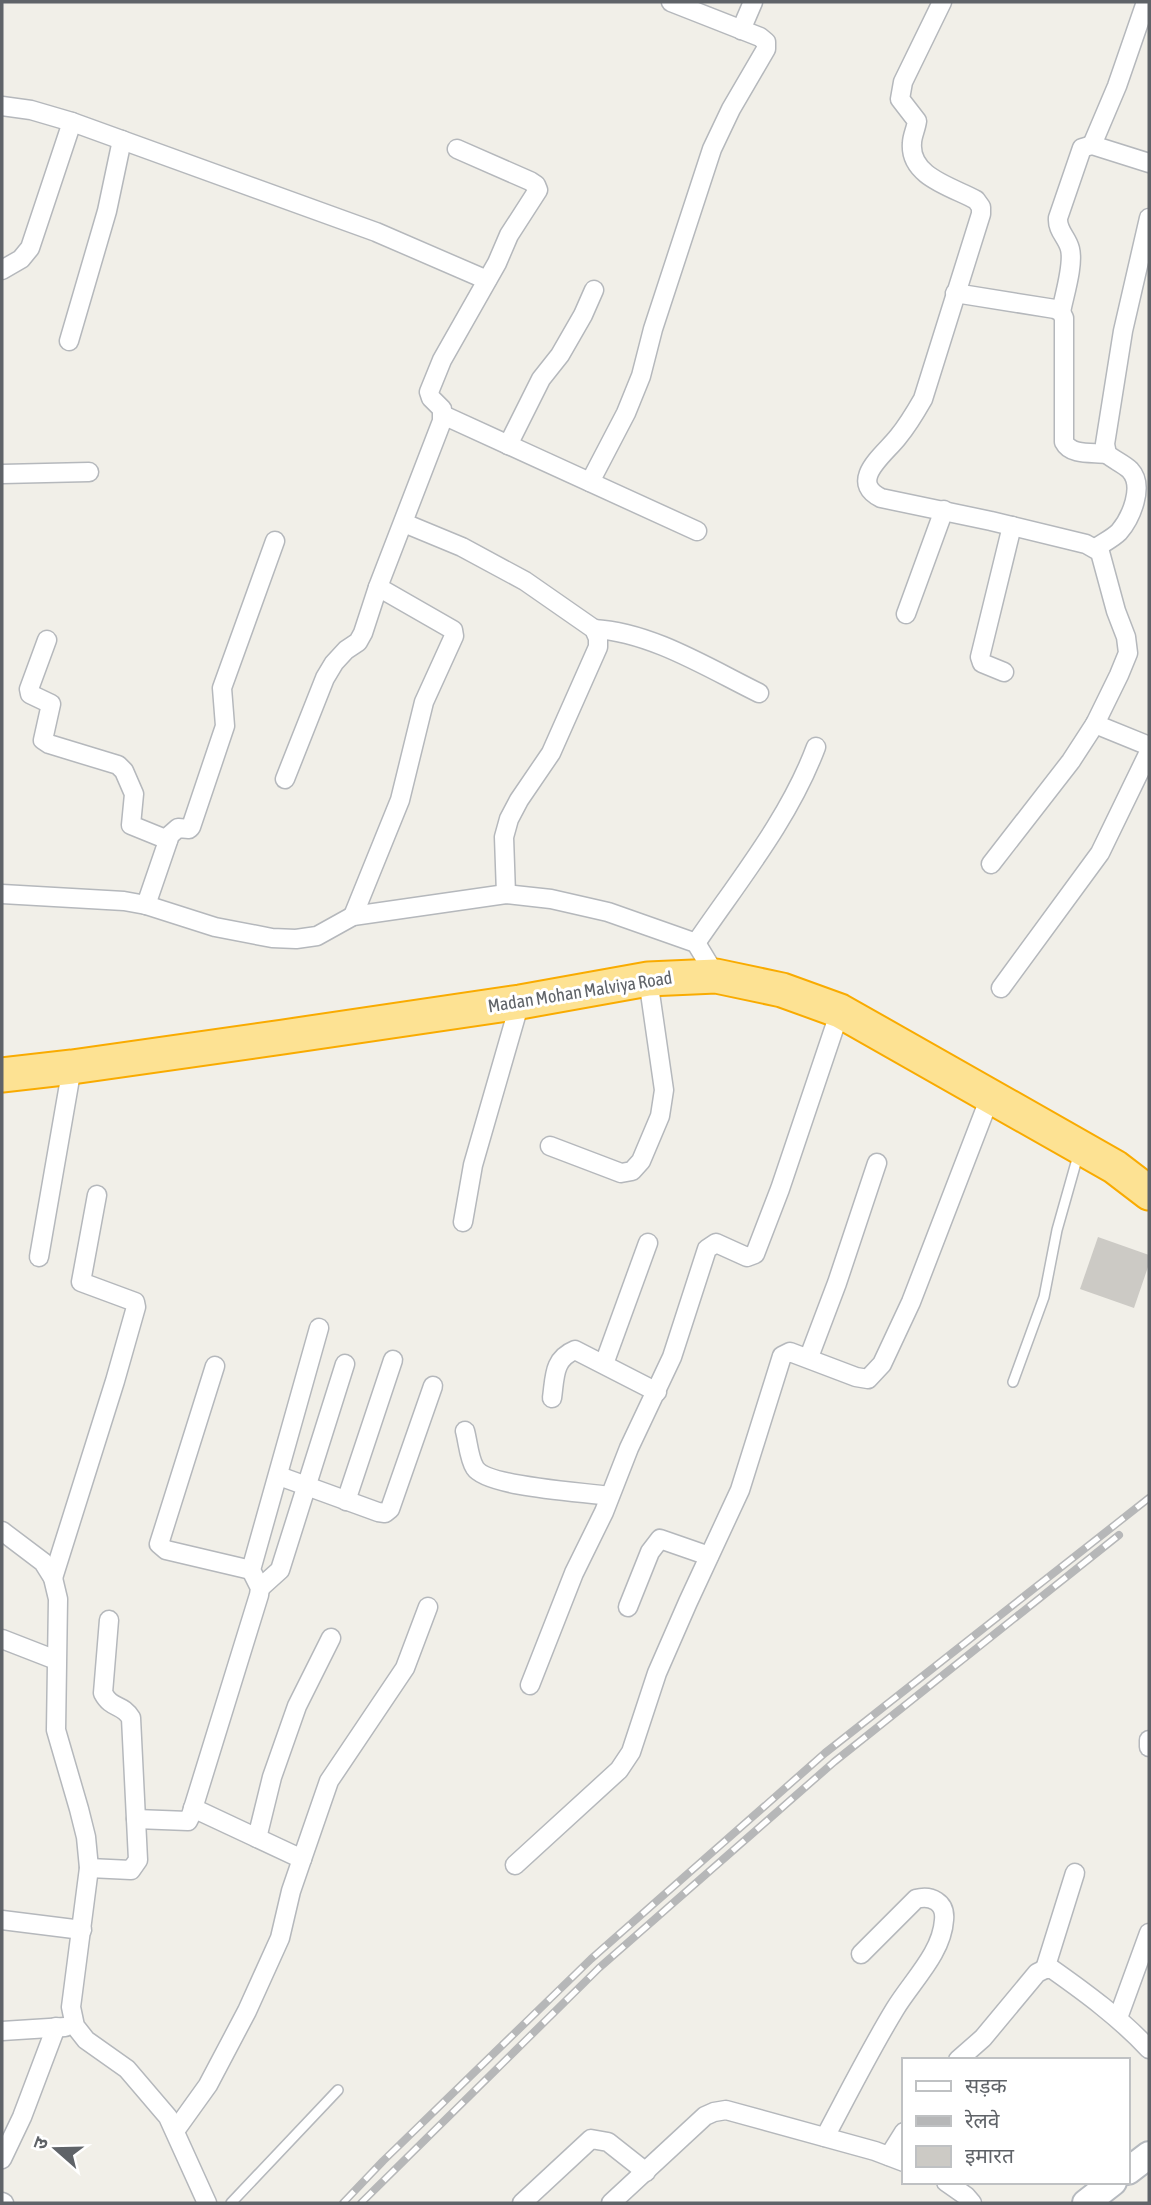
<svg xmlns="http://www.w3.org/2000/svg" width="1151" height="2205" viewBox="0 0 1151 2205" font-family="'Asap Condensed','Noto Sans Devanagari',sans-serif">
	<style>
		.building { fill: #cccac5 }
		.lines { fill: none; stroke-linecap: round; stroke-linejoin: round }
		.lane-casing { stroke: #b5b8bc; stroke-width: 12 }
		.street-casing { stroke: #b5b8bc; stroke-width: 21 }
		.secondary-casing { stroke: #b6babf; stroke-width: 30 }
		.highway-casing { stroke: #f9ab00; stroke-width: 37 }
		.lane { stroke: #fff; stroke-width: 9 }
		.street { stroke: #fff; stroke-width: 18 }
		.secondary { stroke: #fff; stroke-width: 26 }
		.highway { stroke: #fde293; stroke-width: 33 }
		.rail-casing { stroke: #b6b7b8; stroke-width: 8 }
		.rail { stroke: #fff; stroke-width: 5; stroke-dasharray: 16; stroke-linecap: butt }
		.labels { text-anchor: middle; stroke-width: 6; stroke-linejoin: round; paint-order: stroke }
		.street-label { font-size: 18px; fill: #5f6368; stroke: #fff }
	</style>
	<rect width="100%" height="100%" fill="#f1efe8"/>
	<!-- building -->
	<polygon class="building" points="1098,1237 1149,1255 1149,1264 1134,1308 1080,1289"/>
	<g class="lines">
		<defs>
			<g id="lane">
				<polyline points="1013,1382 1044,1297 1057,1230 1079,1152"/>
				<polyline points="231,2203 338,2090"/>
			</g>
			<g id="street">
				<path d="M942,2L903,82L900,99L917,121C916,129 912,136 912,143C909,177 953,187 976,200L981,207V214L923,399C915,413 908,425 898,437C885,454 847,481 881,498L991,521L1086,544L1100,552L1116,611L1126,637L1128,653L1119,675L1095,724L1071,761L991,864"/>
				<polyline points="741,30 753,2"/>
				<polyline points="2,106 31,110 72,122 376,232 487,280"/>
				<polyline points="1092,145 1117,86 1146,2"/>
				<polyline points="2,270 21,259 30,248 72,122"/>
				<path d="M955,293L1055,309L1061,312L1064,318V442C1071,456 1093,452 1107,454"/>
				<path d="M1061,312C1064,296 1074,265 1070,249C1067,237 1057,231 1058,218L1082,148L1092,145L1149,163"/>
				<polyline points="69,341 107,211 122,140"/>
				<polyline points="443,415 697,531"/>
				<polyline points="508,445 541,379 560,355 583,315 594,290"/>
				<polyline points="2,474 89,472"/>
				<polyline points="590,482 626,413 641,376 653,329 712,149 731,109 766,49 766,42 760,37 671,2"/>
				<polyline points="404,523 462,547 525,581 594,629 598,638 598,647 551,753 519,800 509,819 504,837 506,894"/>
				<path d="M1096,548C1103,543 1113,538 1119,532C1131,518 1145,486 1130,470C1124,464 1114,460 1107,454L1105,444L1123,331L1149,218"/>
				<polyline points="906,614 944,510"/>
				<path d="M594,629C651,632 708,668 759,693"/>
				<polyline points="47,640 29,689 30,694 51,704 43,740 49,744 118,765 124,771 134,794 131,825 168,840"/>
				<polyline points="1004,672 982,663 980,657 1012,526"/>
				<polyline points="1095,724 1149,746"/>
				<polyline points="285,779 325,678 334,663 346,650 358,642 363,633 378,587"/>
				<polyline points="2,894 124,901 146,905 215,927 272,938 296,939 317,936 353,916 506,894 551,899 608,912 696,943 716,976"/>
				<polyline points="146,905 170,835 178,828 189,829 191,827 225,726 222,688 275,541"/>
				<polyline points="353,916 400,800 424,702 454,636 453,630 378,587 442,421 442,409 431,398 429,392 442,360 497,263 509,235 538,190 536,185 530,181 457,149"/>
				<path d="M696,943C739,880 789,819 816,747"/>
				<polyline points="1001,988 1100,853 1149,752"/>
				<polyline points="550,1146 621,1173 632,1171 641,1161 660,1116 664,1090 648,979"/>
				<polyline points="463,1222 473,1165 520,1002"/>
				<polyline points="39,1257 72,1067"/>
				<polyline points="809,1357 837,1283 877,1163"/>
				<polyline points="604,1364 648,1243"/>
				<polyline points="215,1366 159,1544 166,1550 251,1570"/>
				<path d="M552,1398C555,1377 553,1359 575,1350L657,1392"/>
				<path d="M465,1431C468,1442 469,1459 475,1468C487,1487 584,1492 609,1496"/>
				<polyline points="279,1476 378,1512 385,1513 390,1509 433,1386"/>
				<polyline points="346,1501 393,1360"/>
				<polyline points="2,1531 43,1562 53,1578 58,1599 56,1730 79,1809 86,1837 89,1868 71,2007 75,2026 86,2040 127,2069 168,2117 207,2203"/>
				<polyline points="53,1578 115,1381 136,1307 135,1302 81,1282 97,1195"/>
				<polyline points="260,1588 280,1570 345,1364"/>
				<polyline points="628,1607 650,1552 660,1539 709,1556"/>
				<polyline points="2,1639 56,1660"/>
				<polyline points="530,1685 574,1573 604,1512 629,1448 672,1357 707,1249 716,1243 747,1257 755,1254 780,1189 840,1011"/>
				<polyline points="1149,1740 1149,1747"/>
				<polyline points="193,1808 302,1859 329,1781 405,1668 428,1607"/>
				<polyline points="136,1819 188,1821 191,1815 259,1595 260,1588 251,1570 319,1328"/>
				<polyline points="257,1838 272,1777 297,1706 331,1638"/>
				<polyline points="515,1865 619,1770 631,1752 657,1673 688,1602 740,1490 782,1356 790,1352 856,1377 868,1379 882,1364 911,1302 990,1097"/>
				<path d="M89,1868L131,1870L138,1860L131,1718C122,1703 112,1710 103,1693L109,1620"/>
				<polyline points="2,1920 82,1930"/>
				<polyline points="1045,1969 1075,1873"/>
				<polyline points="1118,2018 1149,1933"/>
				<polyline points="2,2031 65,2027"/>
				<path d="M958,2060L983,2038L1037,1973L1045,1969H1052C1086,1993 1120,2018 1149,2049"/>
				<polyline points="175,2131 208,2085 247,2011 280,1938 291,1891 302,1859"/>
				<path d="M825,2137C848,2094 870,2050 895,2009C912,1981 942,1953 944,1920C946,1902 931,1895 916,1899L861,1954"/>
				<polyline points="889,2156 904,2132"/>
				<polyline points="2,2159 22,2117 56,2027"/>
				<polyline points="946,2182 966,2196 972,2203"/>
				<polyline points="2,2202 4,2203"/>
				<polyline points="522,2203 591,2139 608,2142 646,2172"/>
				<polyline points="611,2203 705,2116 714,2112 726,2110 875,2151 904,2162"/>
			</g>
			<g id="secondary">
				<polyline points="1128,2171 1149,2155"/>
				<polyline points="1086,2203 1113,2182"/>
			</g>
			<polyline id="highway" points="2,1075 72,1067 283,1037 520,1002 648,979 716,976 782,990 840,1011 1115,1167 1149,1193"/>
		</defs>
		<!-- lane casing -->
		<use href="#lane" class="lane-casing"/>
		<!-- street casing -->
		<use href="#street" class="street-casing"/>
		<!-- secondary casing -->
		<use href="#secondary" class="secondary-casing"/>
		<!-- highway casing -->
		<use href="#highway" class="highway-casing"/>
		<!-- lane -->
		<use href="#lane" class="lane"/>
		<!-- street -->
		<use href="#street" class="street"/>
		<!-- secondary -->
		<use href="#secondary" class="secondary"/>
		<!-- highway -->
		<use href="#highway" class="highway"/>
		<defs>
			<g id="rail">
				<polyline points="343,2203 383,2161 591,1959 825,1753 1149,1498"/>
				<polyline points="361,2203 599,1968 834,1762 1119,1535"/>
			</g>
		</defs>
		<!-- rail casing -->
		<use href="#rail" class="rail-casing"/>
		<!-- rail -->
		<use href="#rail" class="rail"/>
	</g>
	<g class="labels">
		<!-- street labels -->
		<g class="street-label">
			<text transform="translate(580 992) rotate(-9)" y="6">Madan Mohan Malviya Road</text>
		</g>
	</g>
	<!-- border -->
	<rect width="1151" height="2205" fill="none" stroke="#5f6368" stroke-width="7"/>
	<!-- legend -->
	<rect x="902" y="2058" width="228" height="126" fill="#ffffff" stroke="#bfc1c3" stroke-width="2"/>
	<rect x="916" y="2081" width="35" height="10" fill="#ffffff" stroke="#bfc1c3" stroke-width="2"/>
	<text x="965" y="2093" font-size="21" fill="#5f6368">सड़क</text>
	<rect x="916" y="2116" width="35" height="10" fill="#b6b7b8" stroke="#bfc1c3" stroke-width="2"/>
	<text x="965" y="2128" font-size="21" fill="#5f6368">रेलवे</text>
	<rect x="916" y="2146" width="35" height="21" fill="#cccac5" stroke="#bfc1c3" stroke-width="2"/>
	<text x="965" y="2163" font-size="21" fill="#5f6368">इमारत</text>
	<!-- north arrow -->
	<g transform="translate(56 2149) rotate(290)" stroke="#ffffff" stroke-width="5" paint-order="stroke">
	<path d="M0-5L12 26L0 18L-12 26Z" fill="#5f6368"/>
	<text y="-10" font-size="19" font-weight="bold" text-anchor="middle" fill="#5f6368">उ</text>
	</g>
</svg>
